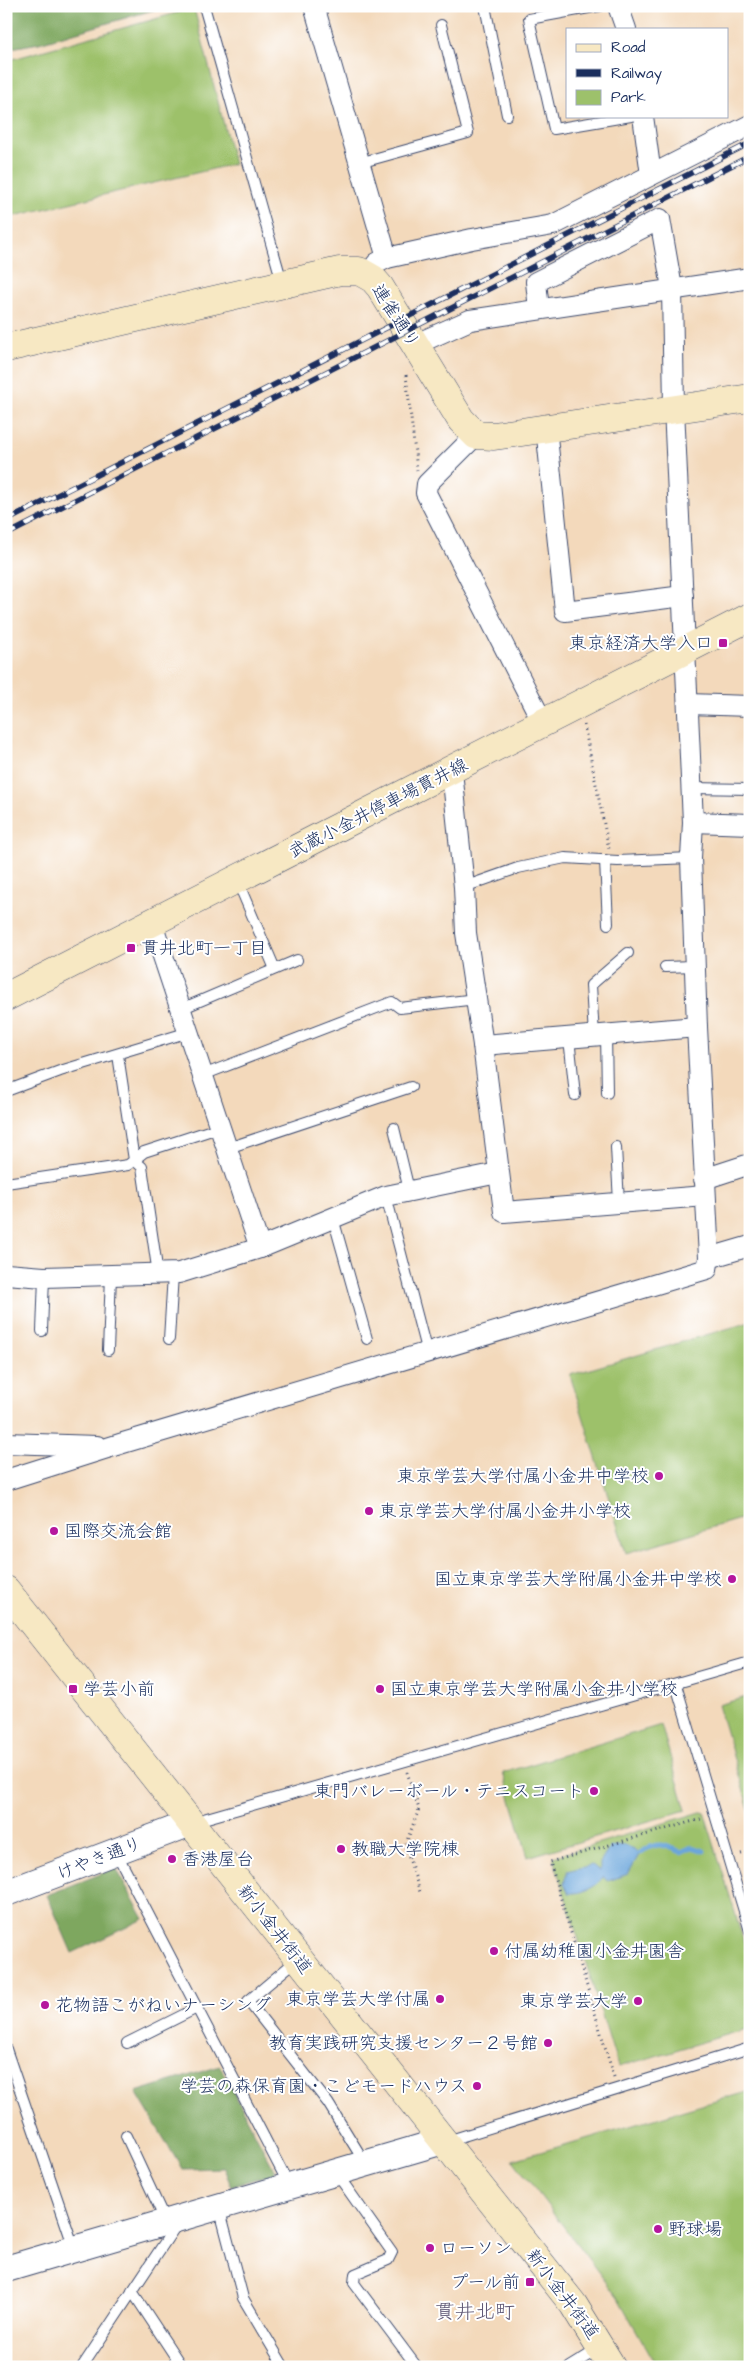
<svg xmlns="http://www.w3.org/2000/svg" width="756" height="2373" viewBox="0 0 756 2373" font-family="'Architects Daughter','Klee One',sans-serif">
	<style>
		.green { fill: #9dc16b; stroke: #5c7864 }
		.forest { fill: #7ea75f; stroke: #4c6b5e }
		.water { fill: #6ba6db; stroke: #436a9c }
		.lines { fill: none; stroke-linecap: round; stroke-linejoin: round }
		.stream { stroke: #6ba6db; stroke-width: 5 }
		.service-casing { stroke: #3b486c; stroke-width: 12 }
		.minor-casing { stroke: #3b486c; stroke-width: 22 }
		.tertiary-casing { stroke: #3b486c; stroke-width: 28 }
		.secondary-casing { stroke: #3b486c; stroke-width: 29 }
		.path { stroke: #3b486c; stroke-width: 3; stroke-dasharray: 1 4; stroke-linecap: butt }
		.service { stroke: #fff; stroke-width: 10 }
		.minor { stroke: #fff; stroke-width: 20 }
		.tertiary { stroke: #fff; stroke-width: 26 }
		.secondary { stroke: #f7e8c3; stroke-width: 28 }
		.rail-casing { stroke: #1b2f5e; stroke-width: 5.5 }
		.rail { stroke: #fff; stroke-width: 4; stroke-dasharray: 11; stroke-linecap: butt }
		.poi-dot { fill: #b5179e; stroke: #fff; stroke-width: 2 }
		.labels { text-anchor: middle; stroke-width: 4; stroke-linejoin: round; paint-order: stroke }
		.street-label { font-size: 18px; fill: #1b2f5e; stroke: #fff }
		.poi-label { font-size: 18px; fill: #1b2f5e; stroke: #fff; text-anchor: start }
		.quarter-label { font-size: 20px; fill: #5e5774; stroke: #fff }
	</style>
	<rect width="100%" height="100%" fill="#fff"/>
	<filter id="ink" filterUnits="userSpaceOnUse"><feTurbulence type="fractalNoise" baseFrequency=".02" numOctaves="2"/><feDisplacementMap in="SourceGraphic" scale="10" xChannelSelector="R" yChannelSelector="G"/><feConvolveMatrix kernelMatrix="1 2 1 2 8 2 1 2 1" color-interpolation-filters="sRGB"/></filter>
	<filter id="wash" filterUnits="userSpaceOnUse"><feTurbulence type="fractalNoise" baseFrequency=".0096" numOctaves="4" result="noise"/><feDisplacementMap in="SourceGraphic" scale="20" xChannelSelector="R" yChannelSelector="G"/><feGaussianBlur stdDeviation="1.12" result="paint"/><feColorMatrix in="noise" values="0 0 0 0 0 0 0 0 0 0 0 0 0 0 0 0 0 1.4 0 .05"/><feComposite in="paint" operator="in"/></filter>
	<g filter="url(#wash)">
		<rect width="100%" height="100%" fill="#f3d9bb"/>
		<!-- green -->
		<g class="green">
			<polygon points="194,8 234,164 6,218 6,61"/>
			<polygon points="750,1322 750,1516 626,1553 570,1375"/>
			<polygon points="750,1696 750,1812 718,1705"/>
			<polygon points="661,1725 686,1810 528,1857 503,1773"/>
			<polygon points="704,1811 750,1962 750,2028 618,2067 553,1857"/>
			<polygon points="750,2091 750,2360 726,2367 657,2367 618,2298 513,2160"/>
		</g>
		<!-- forest -->
		<g class="forest">
			<polygon points="6,6 167,6 39,43 6,49"/>
			<polygon points="116,1868 144,1919 72,1953 47,1895"/>
			<polygon points="220,2066 276,2173 231,2186 224,2168 182,2169 136,2092"/>
		</g>
		<!-- water -->
		<path class="water" d="M624,1845L640,1853L628,1874L608,1881L603,1877C596,1888 581,1894 569,1893L564,1884L567,1871L592,1865L600,1871V1863L610,1847Z"/>
		<g class="lines">
			<!-- stream -->
			<path class="stream" d="M640,1853C656,1841 663,1844 681,1852L692,1847L704,1851"/>
		</g>
	</g>
	<g filter="url(#ink)">
		<g class="lines">
			<defs>
				<g id="service">
					<polyline points="204,6 282,282"/>
					<polyline points="485,6 507,115"/>
					<polyline points="600,6 529,19 554,129 631,116"/>
					<polyline points="359,163 468,133 441,25"/>
					<polyline points="691,788 750,789"/>
					<polyline points="605,860 608,924"/>
					<polyline points="237,880 275,969"/>
					<polyline points="464,887 518,868 565,858 618,861 691,858"/>
					<polyline points="665,967 695,966"/>
					<polyline points="181,1009 297,960"/>
					<polyline points="606,1034 607,1093"/>
					<polyline points="594,1036 591,985 628,953"/>
					<polyline points="569,1038 575,1095"/>
					<polyline points="203,1075 392,1002 400,1008 476,999"/>
					<polyline points="6,1091 60,1071 189,1032"/>
					<polyline points="394,1128 409,1190"/>
					<polyline points="616,1147 619,1203"/>
					<polyline points="228,1148 411,1087"/>
					<polyline points="6,1183 128,1165 134,1160 118,1055"/>
					<polyline points="386,1196 427,1353"/>
					<polyline points="333,1218 367,1339"/>
					<polyline points="158,1274 142,1167 134,1160 144,1152 221,1127"/>
					<polyline points="42,1331 44,1277"/>
					<polyline points="169,1339 173,1274"/>
					<polyline points="108,1350 111,1276"/>
					<polyline points="676,1685 750,1931"/>
					<polyline points="193,1822 750,1662"/>
					<polyline points="116,1852 289,2185"/>
					<polyline points="298,1959 248,2001 328,2103 365,2163"/>
					<polyline points="127,2043 197,2008"/>
					<polyline points="6,2049 74,2248"/>
					<polyline points="126,2136 166,2222"/>
					<polyline points="447,2141 750,2048"/>
					<polyline points="337,2174 392,2252 388,2260 355,2274 354,2283 417,2367"/>
					<polyline points="219,2207 243,2298 284,2367"/>
					<polyline points="132,2291 182,2367"/>
					<polyline points="82,2367 177,2224"/>
					<polyline points="569,2367 600,2348"/>
				</g>
				<g id="minor">
					<polyline points="314,6 387,258"/>
					<polyline points="618,6 626,29"/>
					<polyline points="643,116 651,175"/>
					<polyline points="368,276 377,263 387,258 472,239 553,225 750,125"/>
					<polyline points="414,345 470,320 750,278"/>
					<polyline points="546,427 565,611 683,596"/>
					<polyline points="476,435 427,484 426,493 543,723"/>
					<polyline points="688,704 750,706"/>
					<polyline points="452,771 464,887 466,933 483,1045 504,1212 705,1196"/>
					<polyline points="693,822 750,824"/>
					<polyline points="152,923 260,1248"/>
					<polyline points="483,1045 697,1027"/>
					<polyline points="704,1179 750,1164"/>
					<polyline points="709,1258 750,1246"/>
					<polyline points="6,1274 44,1277 179,1273 260,1248 386,1196 498,1173"/>
					<polyline points="6,1443 97,1446"/>
					<polyline points="6,1480 123,1443 707,1269 709,1258 697,1027 691,858 693,822 674,408 672,288 660,219 536,282 539,309"/>
				</g>
				<g id="tertiary">
					<polyline points="6,1893 191,1823"/>
					<polyline points="6,2269 443,2141"/>
				</g>
				<g id="secondary">
					<polyline points="6,348 340,271 359,271 373,279 380,287 461,420 476,435 494,436 750,398"/>
					<polyline points="6,997 750,617"/>
					<polyline points="6,1590 573,2304 612,2367"/>
				</g>
			</defs>
			<!-- service casing -->
			<use href="#service" class="service-casing"/>
			<!-- minor casing -->
			<use href="#minor" class="minor-casing"/>
			<!-- tertiary casing -->
			<use href="#tertiary" class="tertiary-casing"/>
			<!-- secondary casing -->
			<use href="#secondary" class="secondary-casing"/>
			<!-- path -->
			<g class="path">
				<polyline points="406,375 417,470"/>
				<polyline points="584,725 609,849"/>
				<polyline points="407,1772 419,1809 405,1846 421,1895"/>
				<polyline points="741,1854 750,1852"/>
				<polyline points="614,2077 550,1862 704,1818"/>
			</g>
			<!-- service -->
			<use href="#service" class="service"/>
			<!-- minor -->
			<use href="#minor" class="minor"/>
			<!-- tertiary -->
			<use href="#tertiary" class="tertiary"/>
			<!-- secondary -->
			<use href="#secondary" class="secondary"/>
			<defs>
				<g id="rail">
					<polyline points="6,521 750,143"/>
					<polyline points="6,535 750,156"/>
				</g>
			</defs>
			<!-- rail casing -->
			<use href="#rail" class="rail-casing"/>
			<!-- rail -->
			<use href="#rail" class="rail"/>
		</g>
	</g>
	<!-- markers -->
	<g class="poi-dot">
		<rect x="718" y="638" width="10" height="10" rx="2.5"/>
		<rect x="126" y="943" width="10" height="10" rx="2.5"/>
		<circle cx="659" cy="1476" r="5"/>
		<circle cx="369" cy="1511" r="5"/>
		<circle cx="54" cy="1531" r="5"/>
		<circle cx="732" cy="1579" r="5"/>
		<rect x="68" y="1684" width="10" height="10" rx="2.5"/>
		<circle cx="380" cy="1689" r="5"/>
		<circle cx="594" cy="1791" r="5"/>
		<circle cx="341" cy="1849" r="5"/>
		<circle cx="172" cy="1859" r="5"/>
		<circle cx="494" cy="1951" r="5"/>
		<circle cx="440" cy="1999" r="5"/>
		<circle cx="638" cy="2001" r="5"/>
		<circle cx="45" cy="2005" r="5"/>
		<circle cx="548" cy="2043" r="5"/>
		<circle cx="477" cy="2086" r="5"/>
		<circle cx="658" cy="2229" r="5"/>
		<circle cx="430" cy="2248" r="5"/>
		<rect x="525" y="2277" width="10" height="10" rx="2.5"/>
	</g>
	<g class="labels">
		<!-- street labels -->
		<g class="street-label">
			<text transform="translate(396 316) rotate(57)" y="6">連雀通り</text>
			<text transform="translate(378 808) rotate(-27)" y="6">武蔵小金井停車場貫井線</text>
			<text transform="translate(99 1858) rotate(-21)" y="6">けやき通り</text>
			<text transform="translate(275 1929) rotate(52)" y="6">新小金井街道</text>
			<text transform="translate(563 2294) rotate(53)" y="6">新小金井街道</text>
		</g>
		<!-- poi labels -->
		<g class="poi-label">
			<text x="713" y="649" text-anchor="end">東京経済大学入口</text>
			<text x="141" y="954">貫井北町一丁目</text>
			<text x="649" y="1482" text-anchor="end">東京学芸大学付属小金井中学校</text>
			<text x="379" y="1517">東京学芸大学付属小金井小学校</text>
			<text x="64" y="1537">国際交流会館</text>
			<text x="722" y="1585" text-anchor="end">国立東京学芸大学附属小金井中学校</text>
			<text x="83" y="1695">学芸小前</text>
			<text x="390" y="1695">国立東京学芸大学附属小金井小学校</text>
			<text x="584" y="1797" text-anchor="end">東門バレーボール・テニスコート</text>
			<text x="351" y="1855">教職大学院棟</text>
			<text x="182" y="1865">香港屋台</text>
			<text x="504" y="1957">付属幼稚園小金井園舎</text>
			<text x="430" y="2005" text-anchor="end">東京学芸大学付属</text>
			<text x="628" y="2007" text-anchor="end">東京学芸大学</text>
			<text x="55" y="2011">花物語こがねいナーシング</text>
			<text x="538" y="2049" text-anchor="end">教育実践研究支援センター２号館</text>
			<text x="467" y="2092" text-anchor="end">学芸の森保育園・こどモードハウス</text>
			<text x="668" y="2235">野球場</text>
			<text x="440" y="2254">ローソン</text>
			<text x="520" y="2288" text-anchor="end">プール前</text>
		</g>
		<!-- quarter labels -->
		<g class="quarter-label">
			<text x="475" y="2318">貫井北町</text>
		</g>
	</g>
	<!-- margin -->
	<rect width="756" height="2373" fill="none" stroke="#fff" stroke-width="25"/>
	<!-- legend -->
	<rect x="566" y="28" width="162" height="90" fill="#ffffff" stroke="#a4acbf"/>
	<rect x="576" y="44" width="25" height="8" fill="#f7e8c3" stroke="#a4acbf"/>
	<text x="611" y="52" font-size="15" fill="#1b2f5e">Road</text>
	<rect x="576" y="69" width="25" height="8" fill="#1b2f5e" stroke="#a4acbf"/>
	<text x="611" y="78" font-size="15" fill="#1b2f5e">Railway</text>
	<rect x="576" y="90" width="25" height="15" fill="#9dc16b" stroke="#a4acbf"/>
	<text x="611" y="102" font-size="15" fill="#1b2f5e">Park</text>
</svg>
